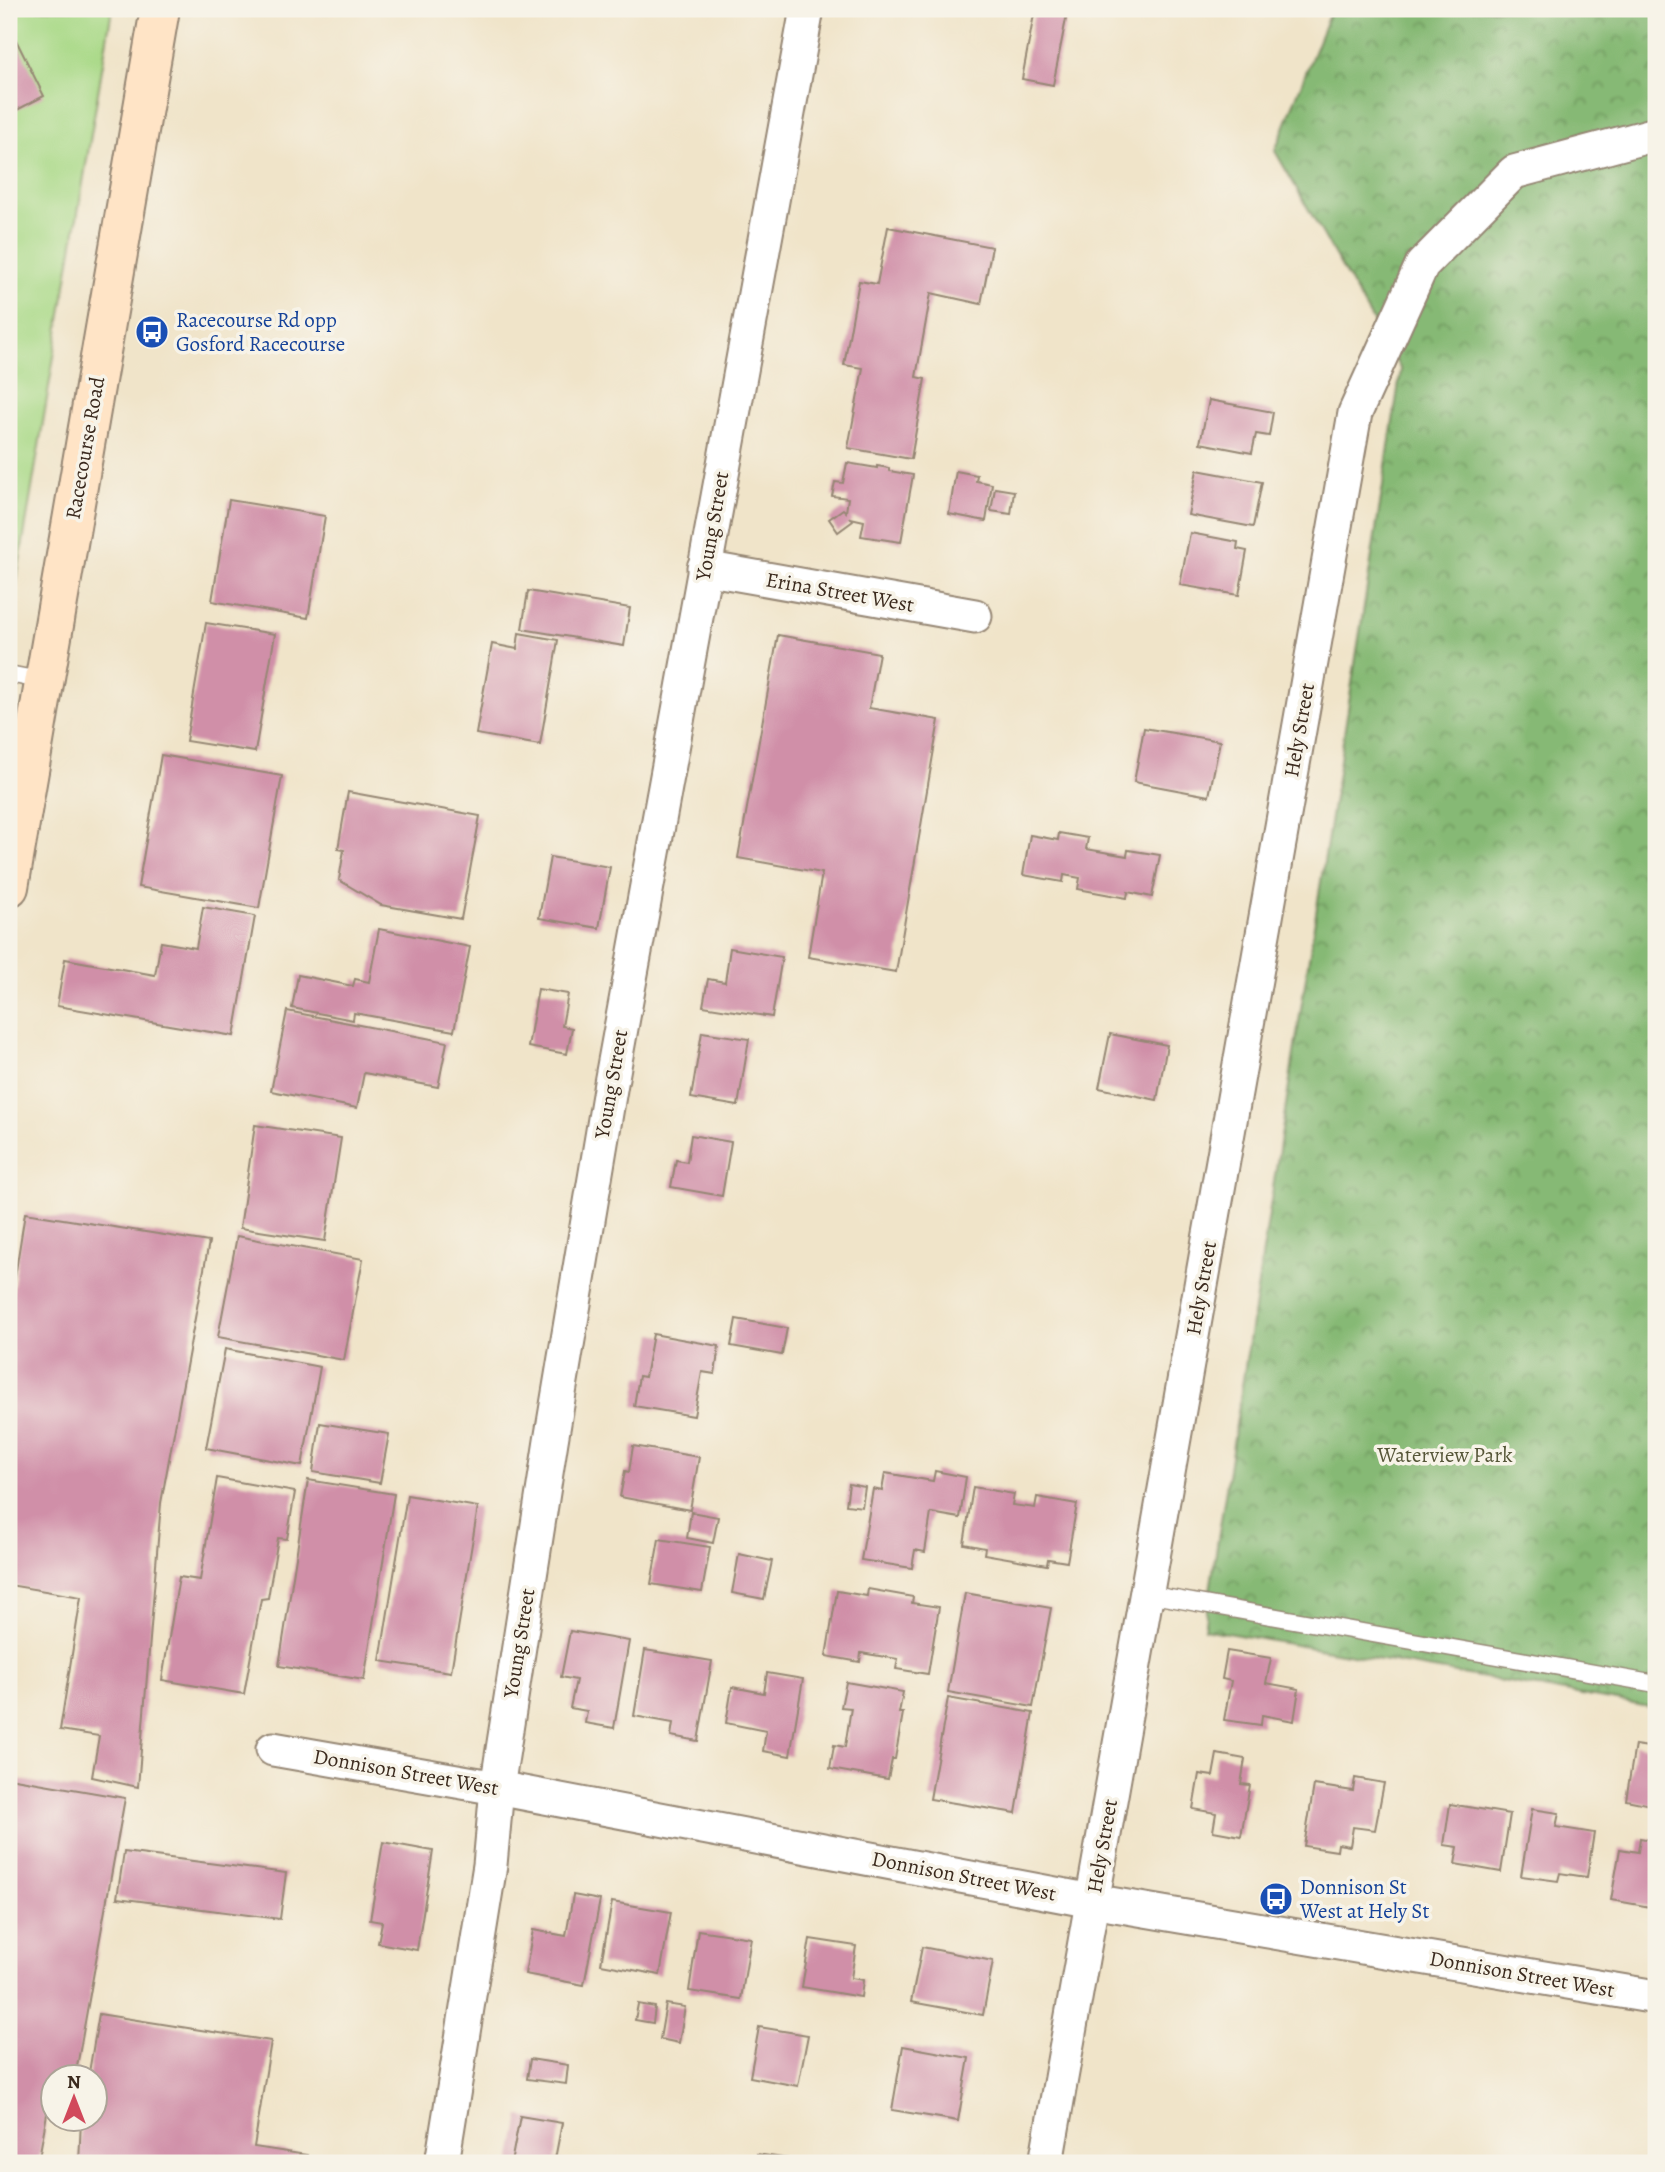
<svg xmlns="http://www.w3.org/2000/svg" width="1665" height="2172" viewBox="0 0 1665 2172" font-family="Alegreya,serif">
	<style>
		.grass { fill: #a9d987; stroke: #728252; stroke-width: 2 }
		.forest { fill: url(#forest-crowns); stroke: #607249; stroke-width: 2 }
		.building { fill: #d08fa8 }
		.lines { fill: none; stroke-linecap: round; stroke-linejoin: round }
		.lane-casing { stroke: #968774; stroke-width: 19 }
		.street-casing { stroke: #968774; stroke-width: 37 }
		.secondary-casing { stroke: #968774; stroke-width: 42 }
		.lane { stroke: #fff; stroke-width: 16 }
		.street { stroke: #fff; stroke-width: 33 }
		.secondary { stroke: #ffe4c6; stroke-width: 38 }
		.labels { text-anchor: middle; stroke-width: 7; stroke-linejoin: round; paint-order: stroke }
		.transit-label { font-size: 21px; fill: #164399; stroke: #f7f3e8; text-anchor: start }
		.street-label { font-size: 21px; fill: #3b2a1e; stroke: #f7f3e8 }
		.park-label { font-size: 21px; fill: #565638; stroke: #f7f3e8 }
	</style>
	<defs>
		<pattern id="forest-crowns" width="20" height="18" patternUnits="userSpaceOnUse" patternTransform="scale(1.75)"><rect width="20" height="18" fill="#86b974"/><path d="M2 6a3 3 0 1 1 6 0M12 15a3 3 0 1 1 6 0" fill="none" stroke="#6f975f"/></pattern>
	</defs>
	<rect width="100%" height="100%" fill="#f7f3e8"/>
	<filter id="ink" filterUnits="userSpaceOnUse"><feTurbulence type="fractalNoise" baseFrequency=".0143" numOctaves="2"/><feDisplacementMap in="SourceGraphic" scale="14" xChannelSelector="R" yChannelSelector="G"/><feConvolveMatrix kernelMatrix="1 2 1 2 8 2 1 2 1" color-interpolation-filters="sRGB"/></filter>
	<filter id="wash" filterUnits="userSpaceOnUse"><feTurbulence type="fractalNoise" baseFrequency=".00686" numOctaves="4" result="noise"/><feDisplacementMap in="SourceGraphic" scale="28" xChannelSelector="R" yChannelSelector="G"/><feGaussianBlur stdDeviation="1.57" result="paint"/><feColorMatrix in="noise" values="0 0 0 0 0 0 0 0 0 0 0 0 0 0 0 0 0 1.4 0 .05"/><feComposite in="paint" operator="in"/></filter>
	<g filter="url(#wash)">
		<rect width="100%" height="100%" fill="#f0e4c9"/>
		<!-- grass -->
		<polygon class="grass" points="9,9 112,9 9,626"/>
		<!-- forest -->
		<polygon class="forest" points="1331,9 1656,9 1656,1708 1204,1629 1401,370 1275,151"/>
		<g id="blocks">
			<!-- building -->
			<g class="building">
				<polygon points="1035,9 1068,9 1053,85 1022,79"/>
				<polygon points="9,26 44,96 9,114"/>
				<polygon points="888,227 992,247 981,304 931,293 916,377 925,379 911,459 848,448 863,368 844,365 859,281 877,284"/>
				<polygon points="1209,400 1273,412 1269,436 1256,434 1252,453 1200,443"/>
				<polygon points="847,463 877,468 877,466 889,468 889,471 913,475 901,542 861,536 864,521 851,518 853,521 838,532 829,519 843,509 846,512 848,498 832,496 835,482 843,483"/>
				<polygon points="1197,470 1262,482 1253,527 1188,515"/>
				<polygon points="956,471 977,475 976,481 992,484 986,521 949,514"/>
				<polygon points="995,488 1014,491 1011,514 991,511"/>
				<polygon points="229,500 325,516 308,618 212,601"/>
				<polygon points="1190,533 1238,542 1237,549 1247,551 1239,595 1180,585"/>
				<polygon points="528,591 630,608 624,646 522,629"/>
				<polygon points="206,623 275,634 255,752 186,741"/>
				<polygon points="519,633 558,640 540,745 476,734 492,644 517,649"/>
				<polygon points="778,635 879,653 869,708 939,720 896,972 808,957 822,873 738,858"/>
				<polygon points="1144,728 1220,741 1209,796 1134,782"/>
				<polygon points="161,755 282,776 259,908 138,887"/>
				<polygon points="348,792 480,816 461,919 381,905 339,880 344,850 338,849"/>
				<polygon points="1059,833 1088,838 1086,849 1127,856 1128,850 1160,855 1152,897 1128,892 1127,898 1078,889 1080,878 1064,875 1063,882 1023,875 1030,835 1058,840"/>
				<polygon points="550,857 610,867 599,928 539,918"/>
				<polygon points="203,907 255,916 234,1036 57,1006 65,959 155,975 161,942 196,948"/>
				<polygon points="379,929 470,947 454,1031 354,1013 353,1020 292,1008 298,975 353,986 355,979 369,982"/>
				<polygon points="730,948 782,957 772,1017 703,1006 708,979 725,982"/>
				<polygon points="538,989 568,994 562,1026 572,1028 567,1054 528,1047"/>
				<polygon points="287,1011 447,1042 438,1087 364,1073 357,1108 271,1091"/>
				<polygon points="702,1032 749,1039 738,1106 691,1098"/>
				<polygon points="1110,1034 1167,1045 1157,1100 1099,1088"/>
				<polygon points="255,1125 341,1138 325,1241 240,1228"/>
				<polygon points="691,1135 731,1142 722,1196 671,1187 676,1160 687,1162"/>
				<polygon points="25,1213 209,1242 161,1503 138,1787 92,1777 99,1736 60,1730 81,1597 9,1585 9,1315"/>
				<polygon points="237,1236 363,1259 344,1360 218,1337"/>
				<polygon points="736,1319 787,1328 782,1355 731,1346"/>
				<polygon points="653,1334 719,1346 715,1374 702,1372 694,1416 634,1406 639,1376 645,1377"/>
				<polygon points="225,1349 320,1367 302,1466 206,1448"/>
				<polygon points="320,1423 389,1434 380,1483 313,1472"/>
				<polygon points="633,1446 699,1457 690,1510 620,1497 625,1471 629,1472"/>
				<polygon points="935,1471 966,1477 960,1518 931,1513 925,1552 915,1550 912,1568 861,1560 873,1489 882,1491 885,1473 933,1481"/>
				<polygon points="217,1478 295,1492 287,1539 278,1538 268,1598 261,1599 244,1694 162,1680 179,1577 200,1580"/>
				<polygon points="308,1480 394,1494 364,1680 279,1666"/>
				<polygon points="849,1484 865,1487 862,1507 846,1505"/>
				<polygon points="973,1487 1014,1494 1012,1505 1035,1508 1037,1497 1077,1504 1067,1562 1048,1559 1047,1565 984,1554 985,1548 964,1544"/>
				<polygon points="407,1495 478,1507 451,1672 380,1661"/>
				<polygon points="691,1512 718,1517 713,1543 687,1538"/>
				<polygon points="659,1539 710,1547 702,1592 651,1584"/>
				<polygon points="739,1554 772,1561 764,1599 732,1593"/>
				<polygon points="868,1589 913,1597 912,1603 939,1607 928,1674 896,1669 898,1659 861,1653 860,1662 826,1656 837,1591 867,1596"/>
				<polygon points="965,1593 1051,1608 1033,1707 948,1692"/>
				<polygon points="570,1631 629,1641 614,1728 585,1723 587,1711 570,1708 576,1680 561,1677"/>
				<polygon points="645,1650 712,1661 698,1741 671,1736 673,1723 634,1716"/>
				<polygon points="1227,1651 1271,1658 1266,1683 1299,1689 1294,1721 1262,1715 1261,1725 1224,1720 1231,1681 1222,1679"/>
				<polygon points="767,1673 803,1679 790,1756 763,1751 766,1731 726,1723 732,1687 764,1693"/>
				<polygon points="846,1682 903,1692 899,1713 903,1713 895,1759 892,1759 888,1779 830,1769 834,1745 845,1747 851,1708 841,1707"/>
				<polygon points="948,1698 1033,1713 1016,1813 930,1799"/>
				<polygon points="1635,1745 1656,1748 1656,1806 1626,1800"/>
				<polygon points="1217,1754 1245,1759 1241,1784 1250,1785 1241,1836 1213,1831 1216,1813 1193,1809 1199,1774 1213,1776"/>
				<polygon points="9,1778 125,1798 75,2078 52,2078 52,2093 51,2092 38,2163 9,2163"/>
				<polygon points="1355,1778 1384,1783 1375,1830 1353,1827 1350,1846 1338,1844 1337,1851 1304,1846 1314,1785 1353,1791"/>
				<polygon points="1450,1804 1510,1814 1501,1872 1455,1864 1458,1847 1444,1845"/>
				<polygon points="1532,1809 1559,1813 1556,1827 1594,1833 1587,1877 1560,1873 1558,1881 1521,1876"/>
				<polygon points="1640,1838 1656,1841 1656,1908 1611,1900 1620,1849 1638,1852"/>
				<polygon points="383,1842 433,1851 417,1950 378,1943 382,1922 370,1920"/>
				<polygon points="124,1852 286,1873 280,1919 117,1898"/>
				<polygon points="573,1895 600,1900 584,1985 525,1974 533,1930 566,1936"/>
				<polygon points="612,1902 671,1912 660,1975 601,1964"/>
				<polygon points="698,1930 751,1938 741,1999 689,1991"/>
				<polygon points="810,1939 856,1946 851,1978 863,1980 861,1997 802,1987"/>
				<polygon points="922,1947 993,1961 983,2015 911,2002"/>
				<polygon points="638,2004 655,2007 653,2023 635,2020"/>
				<polygon points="666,2004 685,2007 679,2043 660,2039"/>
				<polygon points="99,2014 271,2041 254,2147 307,2155 306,2163 79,2163 81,2120 94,2120 94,2078 88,2078"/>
				<polygon points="759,2027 808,2035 798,2086 750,2077"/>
				<polygon points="903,2046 969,2058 958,2121 892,2110"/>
				<polygon points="530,2059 568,2065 566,2084 527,2079"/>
				<polygon points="520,2116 562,2123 555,2159 571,2163 511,2163"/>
				<polygon points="757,2154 808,2162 807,2163 755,2163"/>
			</g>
		</g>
	</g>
	<g filter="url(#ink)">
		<use href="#blocks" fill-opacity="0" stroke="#968774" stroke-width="2"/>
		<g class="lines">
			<defs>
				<g id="lane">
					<polyline points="9,674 44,681"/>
					<polyline points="1147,1594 1656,1684"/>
				</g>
				<g id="street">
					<polyline points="704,568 975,616"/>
					<polyline points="273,1749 497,1788 1092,1901 1656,1997"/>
					<polyline points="442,2163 490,1865 497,1788 551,1441 611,1083 807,9"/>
					<polyline points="1046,2163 1355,413 1422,265 1514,172 1656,134"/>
				</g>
				<polyline id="secondary" points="9,887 160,9"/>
			</defs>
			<!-- lane casing -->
			<use href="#lane" class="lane-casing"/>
			<!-- street casing -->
			<use href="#street" class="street-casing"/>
			<!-- secondary casing -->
			<use href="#secondary" class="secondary-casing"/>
			<!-- lane -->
			<use href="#lane" class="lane"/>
			<!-- street -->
			<use href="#street" class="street"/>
			<!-- secondary -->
			<use href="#secondary" class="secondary"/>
		</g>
	</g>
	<!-- icons -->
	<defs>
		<symbol id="bus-disc" viewBox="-11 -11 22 22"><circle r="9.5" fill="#1a4fb4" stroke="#f7f3e8"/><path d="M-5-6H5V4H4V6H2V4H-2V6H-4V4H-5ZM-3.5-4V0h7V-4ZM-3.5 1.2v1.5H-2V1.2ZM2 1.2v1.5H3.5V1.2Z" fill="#fff"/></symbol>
	</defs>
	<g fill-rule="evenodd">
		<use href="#bus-disc" x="133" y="313" width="38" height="38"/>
		<use href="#bus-disc" x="1257" y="1880" width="38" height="38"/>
	</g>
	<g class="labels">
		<!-- transit labels -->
		<g class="transit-label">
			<text x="176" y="327">Racecourse Rd opp<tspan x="176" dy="24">Gosford Racecourse</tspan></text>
			<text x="1300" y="1894">Donnison St<tspan x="1300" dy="24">West at Hely St</tspan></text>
		</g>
		<!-- street labels -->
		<g class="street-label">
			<text transform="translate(85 448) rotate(-80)" y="7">Racecourse Road</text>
			<text transform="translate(712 526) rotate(-80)" y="7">Young Street</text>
			<text transform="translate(840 592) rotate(10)" y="7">Erina Street West</text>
			<text transform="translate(1299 730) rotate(-80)" y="7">Hely Street</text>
			<text transform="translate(611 1084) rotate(-80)" y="7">Young Street</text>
			<text transform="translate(1201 1288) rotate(-80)" y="7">Hely Street</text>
			<text transform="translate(519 1643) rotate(-81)" y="7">Young Street</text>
			<text transform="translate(406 1772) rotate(10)" y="7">Donnison Street West</text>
			<text transform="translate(1102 1846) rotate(-80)" y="7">Hely Street</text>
			<text transform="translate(964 1876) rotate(11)" y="7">Donnison Street West</text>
			<text transform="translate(1522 1974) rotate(10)" y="7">Donnison Street West</text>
		</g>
		<!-- park labels -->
		<g class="park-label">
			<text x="1445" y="1462">Waterview Park</text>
		</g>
	</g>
	<!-- margin -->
	<rect width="1665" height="2172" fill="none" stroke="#f7f3e8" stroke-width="35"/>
	<!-- north arrow -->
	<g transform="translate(74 2098)"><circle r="33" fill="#f7f3e8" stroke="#aca397" stroke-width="2"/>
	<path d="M0-5L12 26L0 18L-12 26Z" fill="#d1495b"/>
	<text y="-10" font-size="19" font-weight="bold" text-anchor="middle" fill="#3b2a1e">N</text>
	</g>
</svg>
